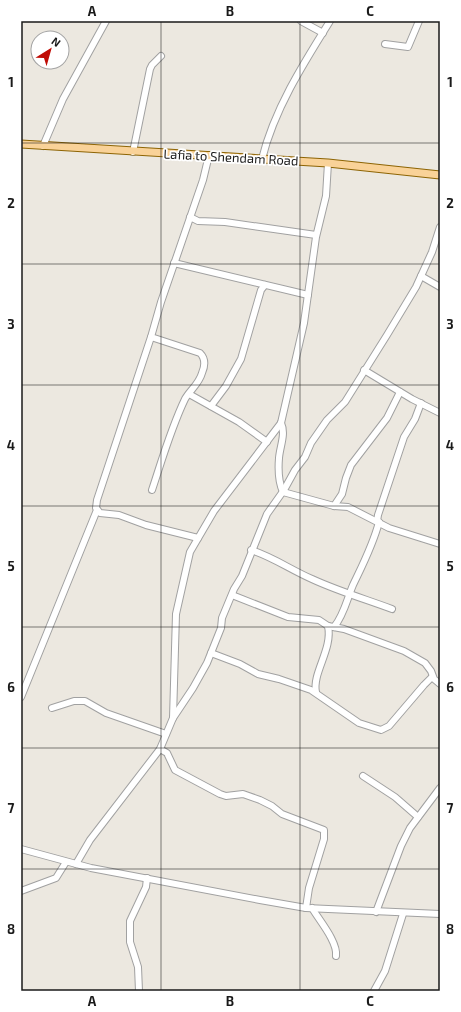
<svg xmlns="http://www.w3.org/2000/svg" width="461" height="1012" viewBox="0 0 461 1012" font-family="'Exo 2',sans-serif">
	<style>
		.lines { fill: none; stroke-linecap: round; stroke-linejoin: round }
		.minor-casing { stroke: #a1a1a1; stroke-width: 8 }
		.major-casing { stroke: #8d6404; stroke-width: 9 }
		.minor { stroke: #fff; stroke-width: 6 }
		.major { stroke: #f9d298; stroke-width: 7 }
		.grid { fill: none; stroke: #1a1a1a; stroke-width: 1; stroke-opacity: 0.55 }
		.labels { text-anchor: middle; stroke-width: 3.5; stroke-linejoin: round; paint-order: stroke }
		.street-label { font-size: 13px; fill: #1a1a1a; stroke: #fff }
		.neatline { fill: none; stroke: #1a1a1a; stroke-width: 1.5 }
		.grid-label { font-size: 13px; text-anchor: middle; font-weight: bold; fill: #1a1a1a }
	</style>
	<rect width="100%" height="100%" fill="#ece8e0"/>
	<g class="lines">
		<defs>
			<g id="minor">
				<polyline points="301,21 323,33"/>
				<polyline points="385,44 408,47 419,21"/>
				<polyline points="43,146 63,99 106,21"/>
				<polyline points="133,152 150,69 152,65 161,56"/>
				<path d="M262,159C274,110 303,64 330,21"/>
				<polyline points="190,217 198,221 225,222 316,235"/>
				<polyline points="174,263 308,295"/>
				<polyline points="421,276 440,287"/>
				<polyline points="151,337 97,500 96,508 100,513 119,515 146,525 198,538"/>
				<polyline points="364,370 412,399 440,413"/>
				<polyline points="189,394 239,422 267,442"/>
				<polyline points="211,406 226,386 241,359 261,290 265,285"/>
				<path d="M281,423C286,434 280,446 279,458C278,470 278,481 283,492L334,506L348,507L389,528L440,544"/>
				<path d="M152,490C162,460 171,428 185,399C190,390 199,384 202,373C205,366 206,359 200,353L151,337L161,302L203,180L209,155"/>
				<polyline points="334,506 342,494 346,478 351,465 387,418 400,392"/>
				<polyline points="377,521 378,515 404,437 415,419 421,403"/>
				<path d="M251,550C273,557 291,570 312,579C338,591 365,599 392,609"/>
				<polyline points="232,595 288,617 319,620 328,626 344,629 404,651 425,663 431,671 434,679 440,684"/>
				<path d="M334,627C344,615 347,599 353,585C363,564 373,545 379,522"/>
				<polyline points="211,653 240,664 258,674 279,679 311,690 359,723 381,730 389,726 424,685 432,677"/>
				<path d="M316,692C312,673 333,649 328,626"/>
				<polyline points="21,697 97,510"/>
				<polyline points="52,708 74,701 85,701 106,713 166,734"/>
				<polyline points="173,718 176,614 190,552 214,511 281,423 304,323 316,237 326,196 328,163"/>
				<polyline points="160,749 167,753 175,770 220,794 226,796 243,794 260,800 272,806 282,814 324,830 324,839 309,888 306,908"/>
				<polyline points="363,776 395,797 418,817"/>
				<polyline points="21,849 91,868 260,900 306,908 440,914"/>
				<polyline points="76,864 90,840 160,749 173,718 193,688 207,663 221,628 222,618 234,589 242,576 267,514 284,490 295,470 305,457 311,443 327,420 345,402 387,335 416,287 432,252 440,227"/>
				<polyline points="21,891 56,878 66,862"/>
				<path d="M312,908C319,920 338,942 336,956"/>
				<polyline points="376,912 401,846 410,828 440,788"/>
				<polyline points="139,991 138,967 130,942 130,921 146,887 147,878"/>
				<polyline points="374,991 385,971 403,914"/>
			</g>
			<polyline id="major" points="21,144 328,163 440,175"/>
		</defs>
		<!-- minor casing -->
		<use href="#minor" class="minor-casing"/>
		<!-- major casing -->
		<use href="#major" class="major-casing"/>
		<!-- minor -->
		<use href="#minor" class="minor"/>
		<!-- major -->
		<use href="#major" class="major"/>
	</g>
	<!-- grid -->
	<path class="grid" d="M161,21V991M300,21V991M21,143H440M21,264H440M21,385H440M21,506H440M21,627H440M21,748H440M21,869H440"/>
	<g class="labels">
		<!-- street labels -->
		<g class="street-label">
			<text transform="translate(231 157) rotate(3)" y="5">Lafia to Shendam Road</text>
		</g>
	</g>
	<!-- border -->
	<rect width="461" height="1012" fill="none" stroke="#ffffff" stroke-width="44"/>
	<!-- north arrow -->
	<g transform="translate(50 50) rotate(37)"><circle r="19" fill="#ffffff" stroke="#a3a3a3"/>
	<path d="M0-3L7 15L0 10L-7 15Z" fill="#c00c05"/>
	<text y="-6" font-size="11" font-weight="bold" text-anchor="middle" fill="#1a1a1a">N</text>
	</g>
	<rect x="22" y="22" width="417" height="968" class="neatline"/>
	<g class="grid-label">
		<text x="92" y="16">A</text>
		<text x="230" y="16">B</text>
		<text x="370" y="16">C</text>
		<text x="11" y="87">1</text>
		<text x="450" y="87">1</text>
		<text x="11" y="208">2</text>
		<text x="450" y="208">2</text>
		<text x="11" y="329">3</text>
		<text x="450" y="329">3</text>
		<text x="11" y="450">4</text>
		<text x="450" y="450">4</text>
		<text x="11" y="571">5</text>
		<text x="450" y="571">5</text>
		<text x="11" y="692">6</text>
		<text x="450" y="692">6</text>
		<text x="11" y="813">7</text>
		<text x="450" y="813">7</text>
		<text x="11" y="934">8</text>
		<text x="450" y="934">8</text>
		<text x="92" y="1006">A</text>
		<text x="230" y="1006">B</text>
		<text x="370" y="1006">C</text>
	</g>
</svg>
